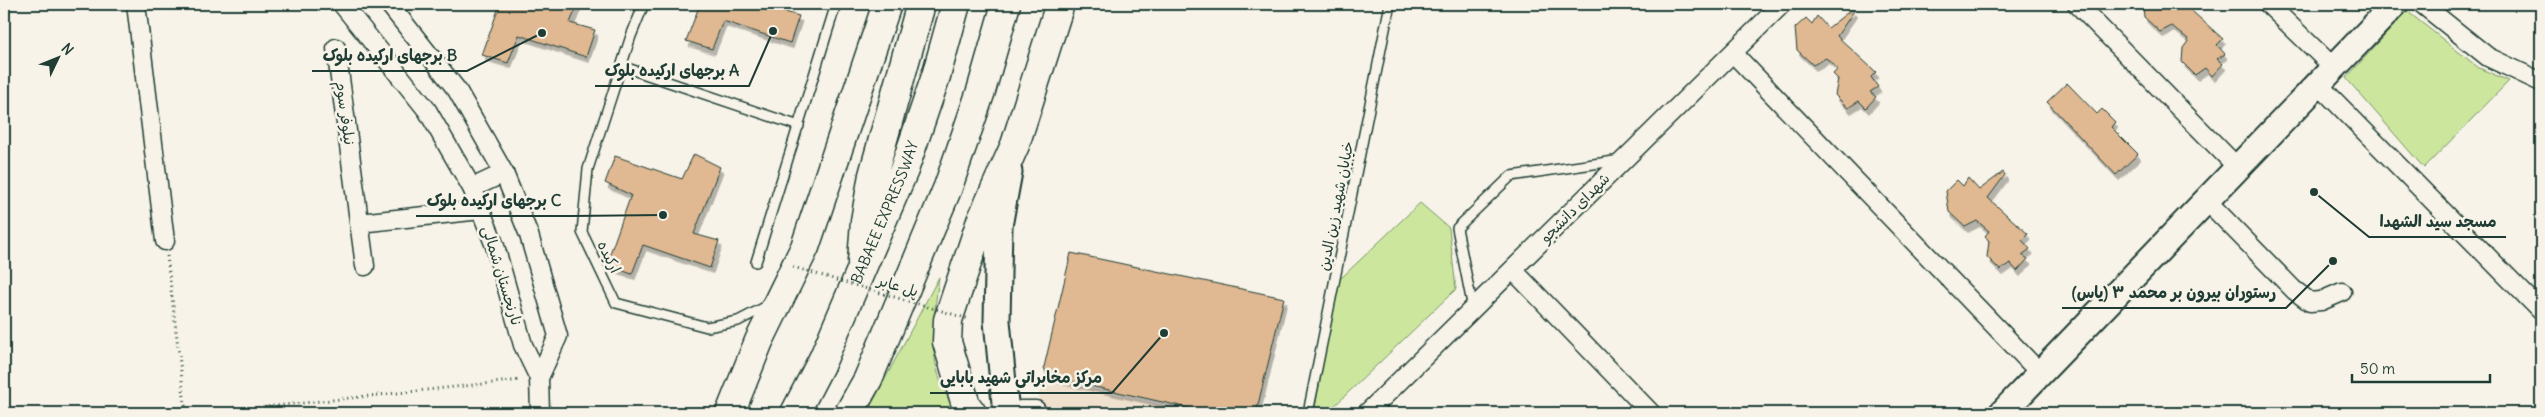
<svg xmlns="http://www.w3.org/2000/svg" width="2545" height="417" viewBox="0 0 2545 417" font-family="Delius,'Playpen Sans Arabic',sans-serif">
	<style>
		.built { fill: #f0e1ce }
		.green { fill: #cce79d; stroke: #769268 }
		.building { fill: #e0b891; stroke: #1f3d34; filter: url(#shadow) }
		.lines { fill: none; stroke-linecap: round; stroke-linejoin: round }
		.lane-casing { stroke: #1f3d34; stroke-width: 12 }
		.street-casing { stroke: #1f3d34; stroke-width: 21 }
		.secondary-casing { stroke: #1f3d34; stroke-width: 29 }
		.primary-casing { stroke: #1f3d34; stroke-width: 31 }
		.highway-casing { stroke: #1f3d34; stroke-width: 31 }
		.path { stroke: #1f3d34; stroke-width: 3; stroke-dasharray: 1 4; stroke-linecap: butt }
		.lane { stroke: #f7f3e8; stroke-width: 9 }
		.street { stroke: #f7f3e8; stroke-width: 18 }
		.secondary { stroke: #f7f3e8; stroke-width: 25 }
		.primary { stroke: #f7f3e8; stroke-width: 28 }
		.highway { stroke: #f7f3e8; stroke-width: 28 }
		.path-bridge { stroke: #1f3d34; stroke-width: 3; stroke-dasharray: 1 4; stroke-linecap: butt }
		.labels { text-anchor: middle; stroke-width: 5; stroke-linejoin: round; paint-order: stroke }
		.street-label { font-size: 15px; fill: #1f3d34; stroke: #f7f3e8 }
		.leader { fill: none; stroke: #1f3d34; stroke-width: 2 }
		.callout-dot { fill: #1f3d34; stroke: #f7f3e8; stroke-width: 2 }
		.callout-label { font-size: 16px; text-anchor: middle; font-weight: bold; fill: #1f3d34; stroke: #f7f3e8; stroke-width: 5; stroke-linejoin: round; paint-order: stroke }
	</style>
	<defs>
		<filter id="shadow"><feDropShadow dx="3" dy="5.5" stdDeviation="0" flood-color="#0004"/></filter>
	</defs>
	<rect width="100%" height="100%" fill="#f7f3e8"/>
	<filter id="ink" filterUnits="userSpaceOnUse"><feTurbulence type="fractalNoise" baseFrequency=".02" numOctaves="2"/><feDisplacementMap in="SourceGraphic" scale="10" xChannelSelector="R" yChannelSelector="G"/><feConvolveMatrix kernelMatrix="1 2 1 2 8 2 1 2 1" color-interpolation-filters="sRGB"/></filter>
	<g filter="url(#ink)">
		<!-- built -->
		<polygon class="built" points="1043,378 1197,413 1035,413"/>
		<!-- green -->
		<g class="green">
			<polygon points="2407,11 2479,68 2509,81 2424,168 2346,78"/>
			<polygon points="1420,203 1449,228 1456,289 1327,413 1314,413 1338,281"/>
			<path d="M939,277C932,329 926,368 957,413H867Z"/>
		</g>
		<!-- building -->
		<g class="building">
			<polygon points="500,4 578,4 570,23 595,30 586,57 519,35 508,63 482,55"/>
			<polygon points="700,4 777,4 775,9 799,16 790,43 723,21 712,49 686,41"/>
			<polygon points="2149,4 2184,4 2223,39 2217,45 2225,54 2217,59 2223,64 2212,76 2205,68 2195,75 2182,62 2183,48 2189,40 2172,26 2160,32 2144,17 2143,7"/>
			<polygon points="1852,9 1854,11 1837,36 1876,72 1871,77 1878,87 1870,92 1876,97 1866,108 1859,101 1848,108 1835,95 1838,79 1833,74 1838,69 1826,58 1813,65 1797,50 1795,28 1806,18 1812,24 1817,16 1828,28"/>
			<polygon points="2067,83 2097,114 2102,109 2115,122 2111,127 2138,154 2116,175 2047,102"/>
			<polygon points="694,154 720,167 694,234 719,241 710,268 643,245 632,274 606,265 631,195 605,183 615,156 682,179"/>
			<polygon points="2003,172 2005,175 1988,198 2028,234 2022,240 2030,249 2022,255 2028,259 2017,271 2010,263 2000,270 1987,257 1989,241 1985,236 1989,231 1977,221 1965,227 1949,212 1946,191 1957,180 1963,186 1968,178 1979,190"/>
			<polygon points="1071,253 1284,298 1256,413 1211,413 1047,376 1044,367"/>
		</g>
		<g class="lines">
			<defs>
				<g id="lane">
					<polyline points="644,4 631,36 588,169 582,232 616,303 707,327 738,321 769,305"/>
					<polyline points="621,66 799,126"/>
					<polyline points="756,262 836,4"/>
					<polyline points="1473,309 1457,228 1511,176 1621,160"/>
					<polyline points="1308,413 1390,4"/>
				</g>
				<g id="street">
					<polyline points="136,4 165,241"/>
					<polyline points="342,4 427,110 472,188 495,246 523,345 539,378"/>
					<polyline points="389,4 457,90 504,173 529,235 558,336 539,378 540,413"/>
					<polyline points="2077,4 2238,168"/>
					<polyline points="2268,4 2334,68"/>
					<polyline points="2422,4 2488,57 2541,82"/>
					<polyline points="336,48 365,266"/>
					<polyline points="1733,53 2040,373"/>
					<polyline points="2318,84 2541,311"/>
					<polyline points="472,188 504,173"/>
					<polyline points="2206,200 2294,290 2310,302 2321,301 2342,292"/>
					<polyline points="359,223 481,210"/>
					<polyline points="1513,270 1651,413"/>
					<polyline points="1017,413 1020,410 1036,410"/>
					<polyline points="1367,413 1782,4"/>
				</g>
				<g id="secondary">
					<polyline points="1006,413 997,321 999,226 1009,172"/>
					<polyline points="2002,413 2395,4"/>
				</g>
				<g id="primary">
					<polyline points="862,262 865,221 873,175 921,4"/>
					<polyline points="730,413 759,341 805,247 887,4"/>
					<polyline points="972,413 966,405 947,342 948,320 981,221 1015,145 1060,4"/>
				</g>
				<g id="highway">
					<path id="s1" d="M795,413L823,359L904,170L936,76L956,4"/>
					<polyline points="849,413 868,379 948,187 981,91 1006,4"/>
				</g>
			</defs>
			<!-- lane casing -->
			<use href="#lane" class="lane-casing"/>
			<!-- street casing -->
			<use href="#street" class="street-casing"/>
			<!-- secondary casing -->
			<use href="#secondary" class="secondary-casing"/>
			<!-- primary casing -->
			<use href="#primary" class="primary-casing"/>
			<!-- highway casing -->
			<use href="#highway" class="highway-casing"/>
			<!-- path -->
			<g class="path">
				<polyline points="167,256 186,413"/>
				<polyline points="208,413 521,380"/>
			</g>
			<!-- lane -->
			<use href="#lane" class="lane"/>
			<!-- street -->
			<use href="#street" class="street"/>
			<!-- secondary -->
			<use href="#secondary" class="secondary"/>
			<!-- primary -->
			<use href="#primary" class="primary"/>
			<!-- highway -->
			<use href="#highway" class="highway"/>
			<!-- path-bridge -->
			<polyline class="path-bridge" points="793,267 969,319"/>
		</g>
	</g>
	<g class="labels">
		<!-- street labels -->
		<g class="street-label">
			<text transform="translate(345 113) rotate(82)" y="5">نیلوفر سوم</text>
			<text transform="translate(1336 206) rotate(-79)" y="5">خیابان شهید زین الدین</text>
			<text transform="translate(1575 208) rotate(-45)" y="5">شهدای دانشجو</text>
			<text dy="5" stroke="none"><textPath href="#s1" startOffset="220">BABAEE EXPRESSWAY</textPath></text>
			<text transform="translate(609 257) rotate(64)" y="5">ارکیده</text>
			<text transform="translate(502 276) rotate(73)" y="5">نارنجستان شمالی</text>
			<text transform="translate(898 286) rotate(17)" y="5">پل عابر</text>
		</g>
	</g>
	<!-- callouts -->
	<path class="leader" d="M542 33L467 71H312M773 31L749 86H595M663 215L571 216H416M2314 192L2369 237H2506M2333 261L2286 308H2062M1164 333L1112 393H930"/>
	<g class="callout-dot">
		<circle cx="542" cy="33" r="5"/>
		<circle cx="773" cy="31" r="5"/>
		<circle cx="663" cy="215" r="5"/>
		<circle cx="2314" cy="192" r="5"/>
		<circle cx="2333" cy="261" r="5"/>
		<circle cx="1164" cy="333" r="5"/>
	</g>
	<g class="callout-label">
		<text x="390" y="61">برجهای ارکیده بلوک B</text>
		<text x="672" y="76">برجهای ارکیده بلوک A</text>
		<text x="494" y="206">برجهای ارکیده بلوک C</text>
		<text x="2438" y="227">مسجد سید الشهدا</text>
		<text x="2174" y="298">رستوران بیرون بر محمد ۳ (یاس)</text>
		<text x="1021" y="383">مرکز مخابراتی شهید بابایی</text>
	</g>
	<!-- margin -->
	<rect width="2545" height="417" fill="none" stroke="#f7f3e8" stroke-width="20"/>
	<rect x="10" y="10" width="2525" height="397" fill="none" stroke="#1f3d34" stroke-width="2" filter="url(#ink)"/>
	<!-- north arrow -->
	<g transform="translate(58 58) rotate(47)" stroke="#f7f3e8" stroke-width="4" paint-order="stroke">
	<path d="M0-4L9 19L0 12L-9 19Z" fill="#1f3d34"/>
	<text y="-8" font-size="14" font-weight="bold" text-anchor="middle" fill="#1f3d34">N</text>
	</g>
	<!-- scale -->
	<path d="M2352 374v8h138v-8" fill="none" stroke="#1f3d34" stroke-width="2.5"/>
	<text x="2360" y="374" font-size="15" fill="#1f3d34" stroke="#f7f3e8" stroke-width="4" paint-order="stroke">50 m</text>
</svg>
